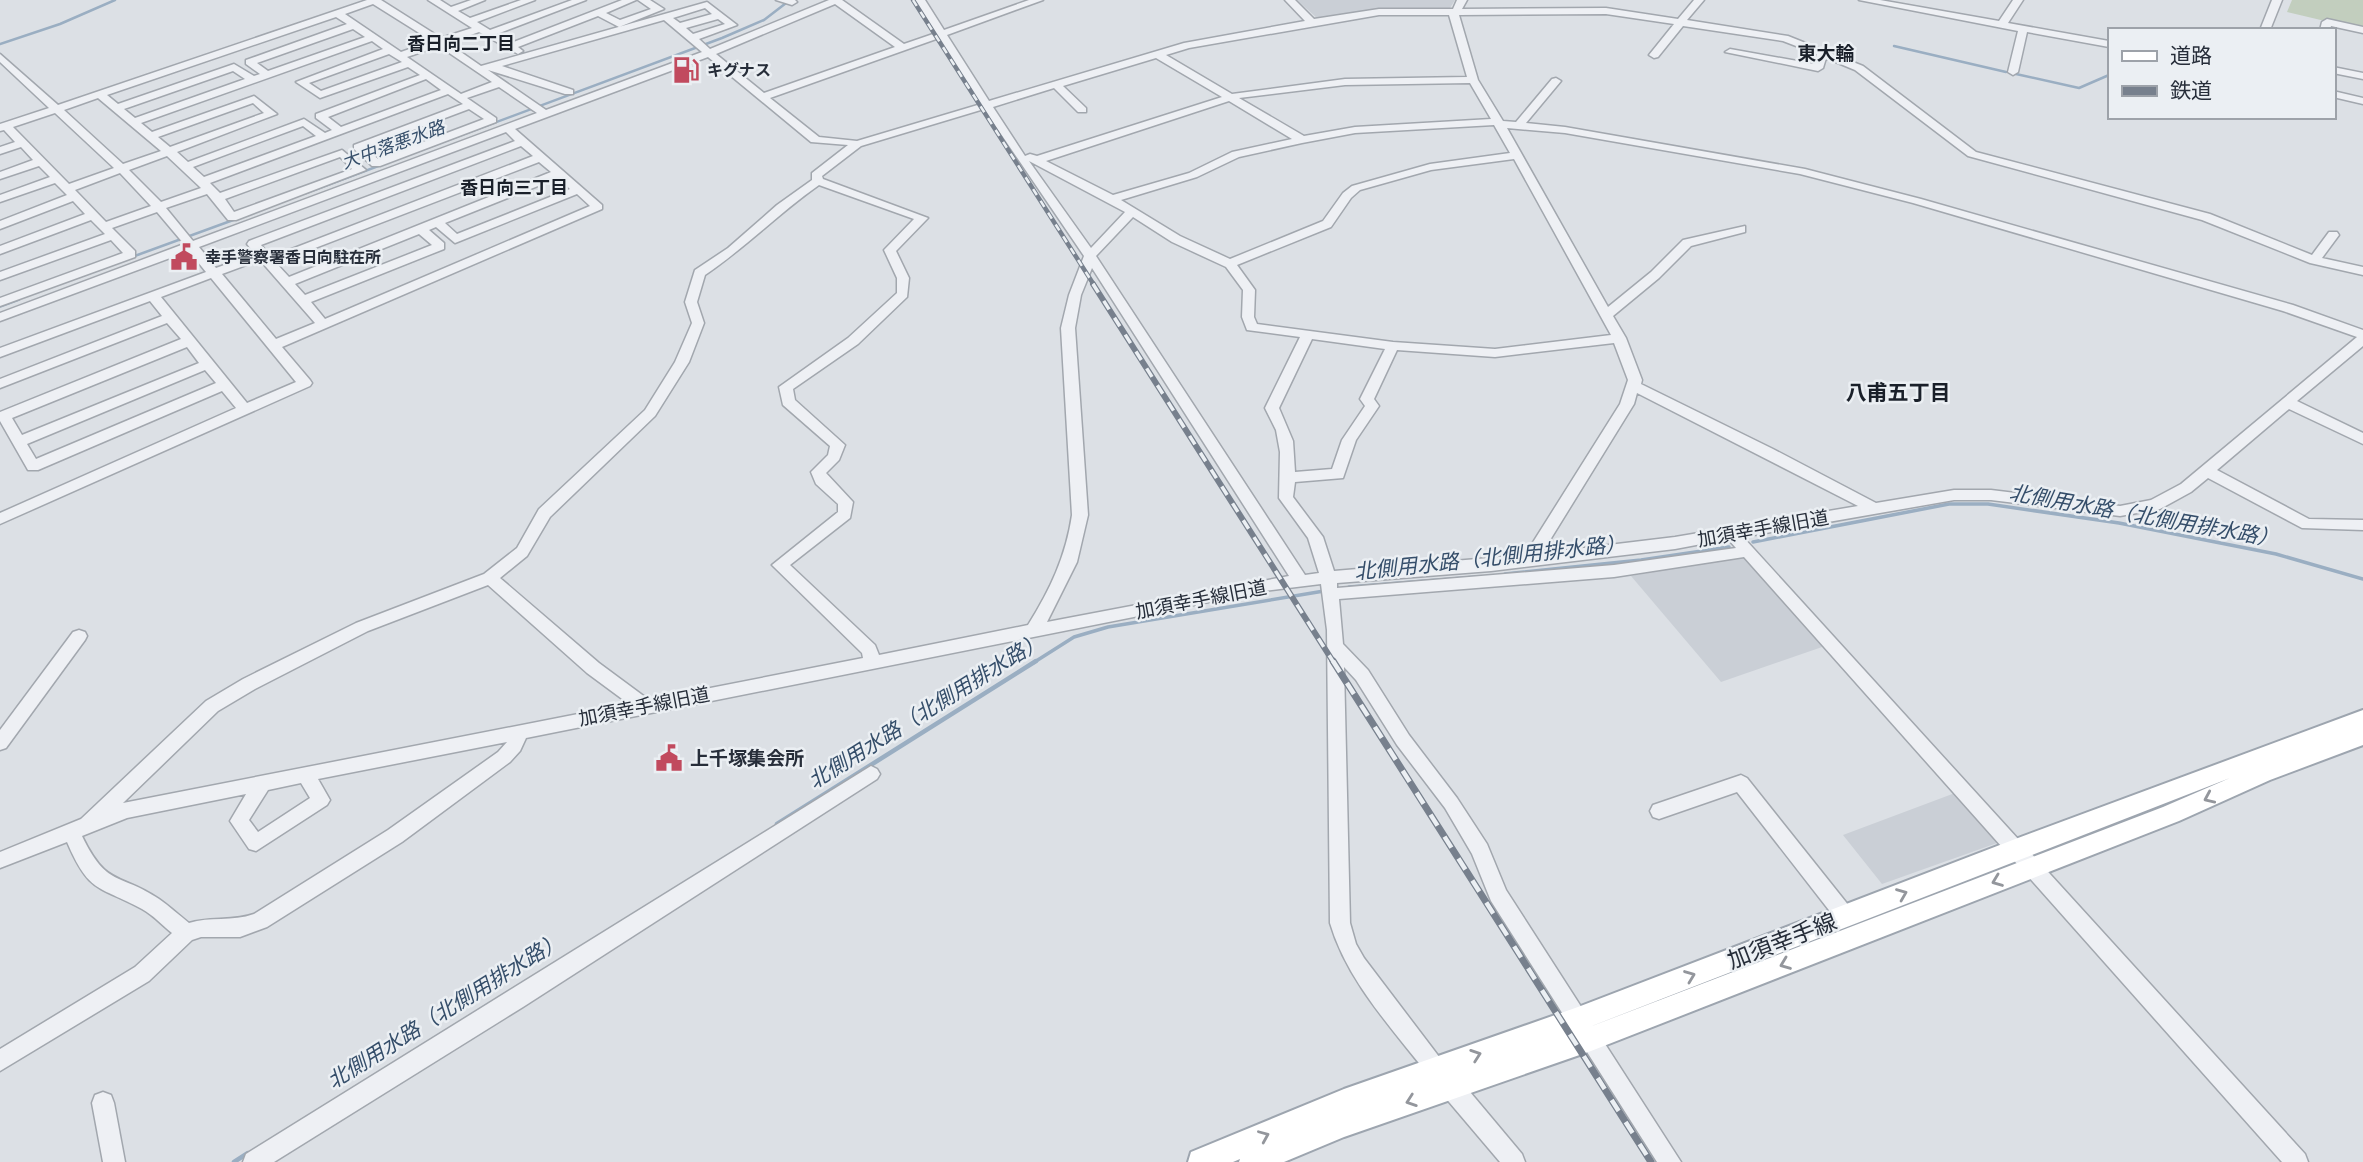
<svg xmlns="http://www.w3.org/2000/svg" width="2363" height="1162" viewBox="0 0 2363 1162" font-family="'Titillium Web','Noto Sans JP',sans-serif">
	<style>
		.built { fill: #cacfd6 }
		.green { fill: #c2cebe }
		.lines { fill: none; stroke-linecap: round; stroke-linejoin: round }
		.stream-far2 { stroke: #9aaec2; stroke-width: 2.5 }
		.stream-far1 { stroke: #9aaec2; stroke-width: 3.5 }
		.stream { stroke: #9aaec2; stroke-width: 4.5 }
		.minor-casing { stroke: #a2a7ae; stroke-width: 3 }
		.major-casing { stroke: #9da5af; stroke-width: 4 }
		.minor { fill: #eef0f4; fill-rule: evenodd }
		.major { fill: #fff; fill-rule: evenodd }
		.rail-far2-casing { stroke: #77808d; stroke-width: 4.5 }
		.rail-far1-casing { stroke: #77808d; stroke-width: 6 }
		.rail-casing { stroke: #77808d; stroke-width: 7 }
		.rail-far2 { stroke: #ebeff3; stroke-width: 2.5; stroke-dasharray: 7; stroke-linecap: butt }
		.rail-far1 { stroke: #ebeff3; stroke-width: 3.5; stroke-dasharray: 10; stroke-linecap: butt }
		.rail { stroke: #ebeff3; stroke-width: 4.5; stroke-dasharray: 13; stroke-linecap: butt }
		.oneway { stroke: #93969c }
		.labels { text-anchor: middle; stroke-width: 5; stroke-linejoin: round; paint-order: stroke }
		.far-poi-label { font-size: 16px; font-weight: bold; fill: #272e3a; stroke: #ebeff3; text-anchor: start }
		.far-neighbourhood-label { font-size: 18px; font-weight: bold; fill: #1a202a; stroke: #ebeff3 }
		.far-water-label { font-size: 18px; font-style: italic; fill: #354e6a; stroke: #ebeff3 }
		.far-quarter-label { font-size: 19px; font-weight: bold; fill: #1a202a; stroke: #ebeff3 }
		.street-label { font-size: 19px; fill: #272e3a; stroke: #ebeff3 }
		.poi-label { font-size: 19px; font-weight: bold; fill: #272e3a; stroke: #ebeff3; text-anchor: start }
		.neighbourhood-label { font-size: 21px; font-weight: bold; fill: #1a202a; stroke: #ebeff3 }
		.water-label { font-size: 21px; font-style: italic; fill: #354e6a; stroke: #ebeff3 }
		.near-street-label { font-size: 23px; fill: #272e3a; stroke: #ebeff3 }
	</style>
	<rect width="100%" height="100%" fill="#dce0e5"/>
	<!-- built -->
	<g class="built">
		<polygon points="1297,0 1455,0 1450,8 1366,11 1317,18"/>
		<polygon points="1743,556 1825,646 1721,682 1631,576"/>
		<polygon points="1955,793 2000,842 1882,884 1843,835"/>
	</g>
	<!-- green -->
	<polygon class="green" points="2292,0 2363,0 2363,30 2287,12"/>
	<g class="lines">
		<!-- stream-far2 -->
		<g class="stream-far2">
			<polyline points="0,44 60,24 115,0"/>
			<polyline points="1894,46 2006,72"/>
			<polyline points="2016,74 2079,88 2109,75"/>
			<polyline points="306,193 722,38 764,20 790,0"/>
			<polyline points="132,257 236,219"/>
		</g>
		<!-- stream-far1 -->
		<g class="stream-far1">
			<polyline points="0,306 19,299"/>
			<polyline points="1753,542 1949,504 1988,504 2119,523 2276,554 2363,579"/>
			<polyline points="1505,574 1641,560 1729,547"/>
			<polyline points="1349,587 1477,577"/>
			<polyline points="1033,663 1074,637 1108,627 1324,591"/>
		</g>
		<!-- stream -->
		<g class="stream">
			<polyline points="777,824 1036,661"/>
			<polyline points="234,1162 248,1153"/>
		</g>
		<defs>
			<g id="minor">
				<path d="M367,0H381L441,38L472,28L428,0H440L451,7L471,0H485L458,11L470,18L521,0H535L477,22L490,30L572,0H586L497,34L511,43L622,0H636L606,13L620,20L651,9L638,0H650L664,9L619,27L598,16L518,47L523,51L518,54L479,32L448,43L481,66L707,2L737,25L699,39L710,49L829,0H842L904,44L936,33L915,0H925L944,30L1029,0H1043L947,35L989,101L1184,43L1305,21L1285,0H1295L1314,19L1379,9H1453L1457,0H1467L1462,9L1606,8L1678,19L1694,0H1704L1687,20L1788,36L1863,66L1976,152L2210,214L2312,255L2329,232H2337L2339,235L2322,258L2363,267V275L2310,263L2202,220L1968,156L1855,70L1826,58L1823,68L1818,71L1725,52L1730,49L1814,64L1817,54L1783,41L1683,26L1658,57L1654,58L1649,55L1674,24L1606,14L1459,15L1478,80L1503,121L1516,122L1552,79L1556,78L1561,81L1526,123L1565,127L1805,169L1921,199L2293,305L2363,330V346L2297,401L2363,433V444L2289,409L2217,470L2309,519L2363,520V530L2302,528L2208,478L2191,492L2160,509L2120,516L1991,500H1954L1743,537L2305,1154L2308,1162H2282L1744,557L1614,577L1339,599L1343,644L1368,670L1409,735L1457,798L1487,844L1506,890L1681,1162H1657L1491,901L1472,854L1445,808L1397,745L1356,680L1344,667L1350,923L1356,944L1364,958L1443,1062L1447,1069L1443,1076L1436,1079L1429,1076C1392,1028 1347,981 1330,923L1327,630L1321,584L1264,591L526,738L520,751L510,762L402,842L267,927L240,937H201L192,940L149,981L0,1071V1049L135,967L172,933C162,925 153,915 142,909C97,885 89,893 67,842L0,868V852L81,819L206,701L243,679L356,623L484,574L517,548L539,509L645,410L675,362L692,323L685,302L695,270L728,248L777,205L812,180V173L848,145L811,142L708,57L515,129L602,205V209L282,347L310,380L312,383L310,386L0,524V513L236,408L222,391L38,470H28L0,421V412L181,339L167,323L0,388V379L162,316L150,301L0,357V348L206,272L189,251L0,321V313L184,244L157,212L112,228L135,251V257L0,306V298L123,253L111,240L0,280V272L105,234L91,220L0,254V246L85,214L73,201L0,229V221L67,195L55,183L0,202V195L50,177L39,166L0,179V172L33,160L21,147L0,154V147L15,142L4,130L0,131V124L49,108L0,62V54L58,105ZM373,4L432,41L401,52L345,14ZM835,4L895,47L764,93L716,54ZM705,8L712,14L680,23L673,18ZM1379,15H1449L1467,77L1345,79L1232,94L1166,55L1189,48ZM336,17L347,24L246,60V64L260,74L254,76L234,64L118,104L107,95ZM718,19L725,24L693,34L686,28ZM664,20L702,52L546,110L488,70L565,94H573V90L502,66ZM353,29L365,37L268,71L257,63ZM939,38L981,104L857,141L819,137L770,98ZM372,41L383,49L296,82L320,98L408,67L420,75L316,114V118L332,130L325,133L304,119L188,162L177,152L277,114L254,96L152,132L141,123ZM439,46L492,82L461,94L407,57ZM389,54L402,62L321,91L309,83ZM1156,58L1222,97L1037,156L1030,154L1025,156L993,107L1054,88L1078,112H1086V108L1063,86ZM233,71L245,79L135,118L124,109ZM426,79L441,90L341,127L328,117ZM1470,83L1491,119L1355,127L1304,136L1239,98L1345,85ZM499,87L537,113L193,241L166,208L207,194L228,220H236L366,170L342,150L220,193L210,183L448,94L463,104L354,145V149L372,166H380L496,122V118L467,98ZM98,98L161,151L123,164L64,110ZM1229,101L1292,139L1232,152L1189,173L1113,195L1046,161ZM253,103L264,113L170,147L158,137ZM469,109L484,119L378,159L365,148ZM984,109L1084,256L1069,295L1061,328L1072,515C1066,556 1050,590 1028,625L879,655L875,645L790,565L850,518L853,502L826,473L839,460L845,445L795,400L793,389L858,344L907,297L909,278L896,251L928,218L823,179L822,176L861,146ZM55,113L114,168L69,184L13,127ZM1494,125L1510,153L1430,164L1352,186L1343,193L1323,221L1230,259L1180,236L1121,200L1197,177L1239,157L1302,143L1355,133ZM303,126L316,136L204,177L193,167ZM1507,128L1565,133L1800,174L1913,203L2283,311L2357,337L2181,484L2151,500L2120,506L1991,490H1954L1876,503L1773,449L1641,384L1642,380L1626,338L1613,316L1659,278L1691,246L1745,232V226L1683,240L1651,272L1608,307ZM506,132L515,141L249,241L247,244L255,254L216,268L199,247ZM521,146L533,156L271,257L261,245ZM167,156L201,188L161,202L129,170ZM340,157L352,169L234,212L225,199ZM1514,159L1611,335L1495,349L1393,342L1257,324L1254,317L1255,290L1237,265L1331,227L1351,198L1360,190L1431,170ZM1029,161L1125,212L1091,248ZM539,162L551,172L289,277L276,263ZM120,173L151,206L106,222L75,190ZM558,178L570,189L457,234L445,223ZM819,185L914,219L884,250L897,278V293L848,338L779,387L783,405L830,446L828,455L811,472L816,484L838,504V512L772,565L862,653L863,658L649,700L599,663L500,578L527,556L550,517L655,416L689,362L704,323L697,302L705,275C745,248 779,213 819,185ZM577,194L590,206L325,319L311,302L444,249V243L429,230L436,227L455,243ZM1133,217L1172,242L1226,267L1243,290L1242,317L1247,330L1300,337L1265,408L1276,430L1280,452L1279,498L1308,538L1319,573L1305,575L1096,256ZM419,234L432,245L305,295L295,284ZM260,260L315,323L276,339L222,274ZM1092,268L1289,576L1047,622L1077,562L1088,515L1075,328L1081,295ZM211,278L296,382L247,403L161,297ZM1312,339L1385,349L1360,399L1365,406L1342,440L1332,469L1295,472L1293,441L1279,408ZM1614,343L1628,380L1620,404L1525,555L1334,571L1323,537L1293,497L1295,482L1343,478L1356,440L1379,406L1374,399L1397,350L1495,357ZM187,347L199,363L22,435L12,418ZM205,370L216,383L36,459L27,444ZM1637,393L1858,506L1675,537L1542,553L1634,404ZM1728,539L1736,548L1614,565L1337,588V583L1491,571L1675,549ZM488,585L587,673L629,704L123,803L218,711L255,689L368,631ZM507,742L498,752L388,830L254,914C232,922 210,916 189,923C179,915 169,906 159,899C119,872 107,888 82,836L127,818L246,794L230,821L249,849L256,851L327,805L330,800L318,779ZM301,783L310,798L258,832L249,820L268,790Z"/>
				<polygon points="776,0 795,0 797,2 792,5"/>
				<polygon points="1859,0 1880,0 1999,21 2013,0 2023,0 2008,23 2109,41 2109,47 2027,32 2018,72 2013,75 2008,72 2018,31"/>
				<polygon points="2272,0 2282,0 2270,30 2260,30"/>
				<polygon points="2327,19 2363,27 2363,33 2331,26 2330,30 2320,30 2322,22"/>
				<polygon points="2333,67 2363,73 2363,79 2333,73"/>
				<polygon points="2333,91 2363,98 2363,104 2333,97"/>
				<polygon points="79,630 85,632 87,636 85,640 6,748 0,750 0,730 73,632"/>
				<polygon points="871,766 877,769 880,774 877,779 523,1007 274,1162 243,1162 246,1154"/>
				<polygon points="1741,775 1747,778 1853,911 1856,917 1853,923 1846,926 1839,923 1737,792 1659,819 1653,817 1650,811 1653,805"/>
				<polygon points="1452,1077 1460,1080 1522,1154 1525,1162 1500,1162 1444,1096 1441,1088 1444,1080"/>
				<polygon points="103,1092 111,1095 114,1103 125,1162 103,1162 92,1103 95,1095"/>
			</g>
			<path id="major" d="M2363,710V745L2270,780L2179,821L1591,1051L1344,1137L1284,1162H1239L1240,1159L1233,1162H1188L1191,1152L1344,1089L1578,1007L2018,838ZM2230,778L2163,807L1579,1031Z"/>
		</defs>
		<!-- minor casing -->
		<use href="#minor" class="minor-casing"/>
		<!-- major casing -->
		<use href="#major" class="major-casing"/>
		<!-- minor -->
		<use href="#minor" class="minor"/>
		<!-- major -->
		<use href="#major" class="major"/>
		<defs>
			<polyline id="rail-far2" points="913,0 1094,285"/>
			<polyline id="rail-far1" points="1093,284 1334,663"/>
			<polyline id="rail" points="1333,661 1651,1162"/>
		</defs>
		<!-- rail-far2 casing -->
		<use href="#rail-far2" class="rail-far2-casing"/>
		<!-- rail-far1 casing -->
		<use href="#rail-far1" class="rail-far1-casing"/>
		<!-- rail casing -->
		<use href="#rail" class="rail-casing"/>
		<!-- rail-far2 -->
		<use href="#rail-far2" class="rail-far2"/>
		<!-- rail-far1 -->
		<use href="#rail-far1" class="rail-far1"/>
		<!-- rail -->
		<use href="#rail" class="rail"/>
	</g>
	<!-- one-way arrows -->
	<defs><path id="oneway-chevron" d="M-2-3.5L2.5 0L-2 3.5" fill="none" stroke-width="1.6" stroke-linecap="round" stroke-linejoin="round" transform="scale(1.75)"/></defs>
	<g class="oneway">
		<use href="#oneway-chevron" transform="translate(2209 798) rotate(156)"/>
		<use href="#oneway-chevron" transform="translate(1997 881) rotate(159)"/>
		<use href="#oneway-chevron" transform="translate(1902 894) rotate(-22)"/>
		<use href="#oneway-chevron" transform="translate(1785 964) rotate(159)"/>
		<use href="#oneway-chevron" transform="translate(1690 976) rotate(-21)"/>
		<use href="#oneway-chevron" transform="translate(1476 1055) rotate(-19)"/>
		<use href="#oneway-chevron" transform="translate(1411 1101) rotate(161)"/>
		<use href="#oneway-chevron" transform="translate(1264 1136) rotate(-23)"/>
	</g>
	<!-- icons -->
	<defs>
		<symbol id="fuel-bare" viewBox="-9 -9 18 18"><path d="M-5.5-6h7V0h2V4h1.3V-2.5L3-4.5l.8-.8L6-3V5H2.5V1h-1V6h-7ZM-4.2-4.7v3.2H.2V-4.7Z" fill="#c14a5e" stroke="#ebeff3" stroke-width="2.5" paint-order="stroke"/></symbol>
		<symbol id="civic-bare" viewBox="-9 -9 18 18"><path d="M-.6-6.5H3V-4.5H.6V-3L4-1V1h2V6H-6V1h2V-1L-.6-3ZM-1.2 2.5V6h2.4V2.5Z" fill="#c14a5e" stroke="#ebeff3" stroke-width="2.5" paint-order="stroke"/></symbol>
	</defs>
	<g fill-rule="evenodd">
		<use href="#fuel-bare" x="667" y="51" width="38" height="38"/>
		<use href="#civic-bare" x="165" y="238" width="38" height="38"/>
		<use href="#civic-bare" x="650" y="739" width="38" height="38"/>
	</g>
	<g class="labels">
		<!-- far-poi labels -->
		<g class="far-poi-label">
			<text x="707" y="76">キグナス</text>
			<text x="205" y="263">幸手警察署香日向駐在所</text>
		</g>
		<!-- far-neighbourhood labels -->
		<g class="far-neighbourhood-label">
			<text x="461" y="50">香日向二丁目</text>
			<text x="514" y="194">香日向三丁目</text>
		</g>
		<!-- far-water labels -->
		<g class="far-water-label">
			<text transform="translate(393 145) rotate(-20)" y="6">大中落悪水路</text>
		</g>
		<!-- far-quarter labels -->
		<g class="far-quarter-label">
			<text x="1826" y="60">東大輪</text>
		</g>
		<!-- street labels -->
		<g class="street-label">
			<text transform="translate(1763 528) rotate(-10)" y="7">加須幸手線旧道</text>
			<text transform="translate(1201 599) rotate(-11)" y="7">加須幸手線旧道</text>
			<text transform="translate(644 706) rotate(-11)" y="7">加須幸手線旧道</text>
		</g>
		<!-- poi labels -->
		<g class="poi-label">
			<text x="690" y="765">上千塚集会所</text>
		</g>
		<!-- neighbourhood labels -->
		<g class="neighbourhood-label">
			<text x="1898" y="400">八甫五丁目</text>
		</g>
		<!-- water labels -->
		<g class="water-label">
			<text transform="translate(2144 516) rotate(10)" y="7">北側用水路（北側用排水路）</text>
			<text transform="translate(1490 558) rotate(-6)" y="7">北側用水路（北側用排水路）</text>
			<text transform="translate(926 711) rotate(-32)" y="7">北側用水路（北側用排水路）</text>
			<text transform="translate(445 1011) rotate(-32)" y="7">北側用水路（北側用排水路）</text>
		</g>
		<!-- near-street labels -->
		<g class="near-street-label">
			<text transform="translate(1782 941) rotate(-21)" y="8">加須幸手線</text>
		</g>
	</g>
	<!-- legend -->
	<rect x="2108" y="28" width="228" height="91" fill="#ebeff3" stroke="#9da2a9" stroke-width="2"/>
	<rect x="2122" y="51" width="35" height="10" fill="#ffffff" stroke="#9da2a9" stroke-width="2"/>
	<text x="2170" y="63" font-size="21" fill="#272e3a">道路</text>
	<rect x="2122" y="86" width="35" height="10" fill="#77808d" stroke="#9da2a9" stroke-width="2"/>
	<text x="2170" y="98" font-size="21" fill="#272e3a">鉄道</text>
</svg>
